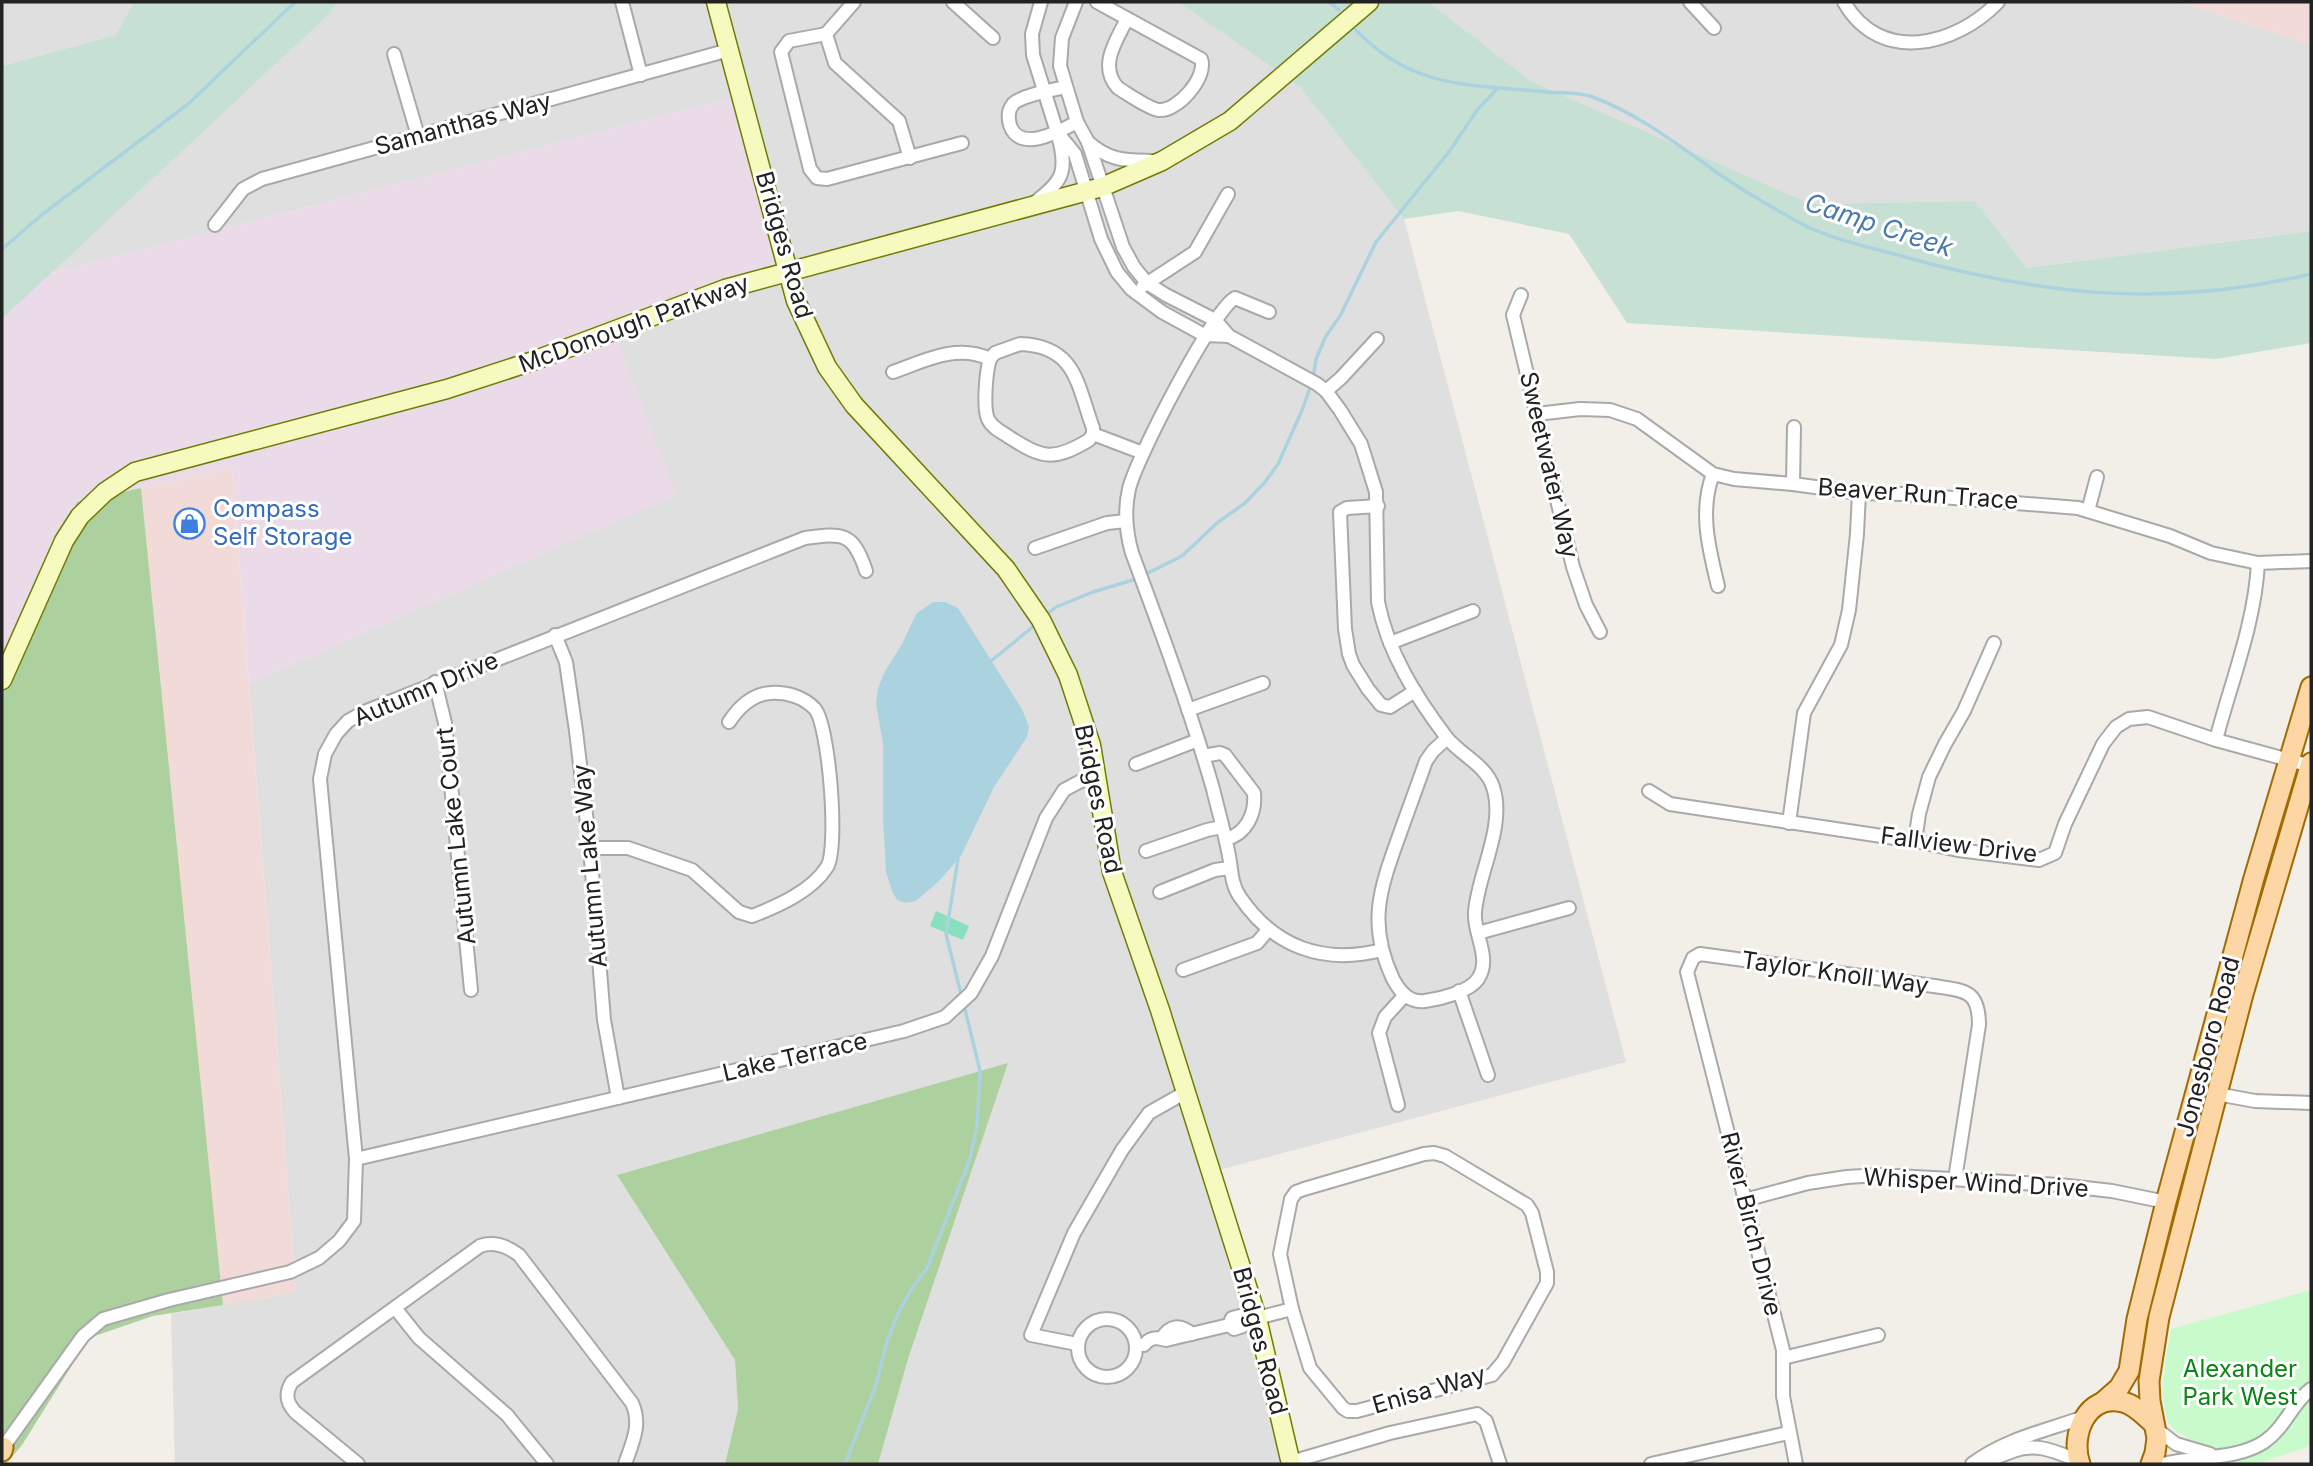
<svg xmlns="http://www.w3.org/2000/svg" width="2313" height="1466" viewBox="0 0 2313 1466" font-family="Inter,sans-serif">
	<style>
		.residential { fill: #e0dfdf }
		.commercial { fill: #f2dad9 }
		.industrial { fill: #ebdbe8 }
		.forest { fill: #add19e }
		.wetland { fill: #c6e0d4 }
		.park { fill: #c8facc }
		.pitch { fill: #88e0be }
		.water { fill: #aad3df }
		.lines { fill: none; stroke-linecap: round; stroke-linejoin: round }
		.stream { stroke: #aad3df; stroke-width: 3.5 }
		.street-casing { stroke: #a9a9a9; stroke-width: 16 }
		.secondary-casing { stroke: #707d05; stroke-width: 21 }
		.primary-casing { stroke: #a06b00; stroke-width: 23 }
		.street { stroke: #fff; stroke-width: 12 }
		.secondary { stroke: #f7fabf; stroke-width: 18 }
		.primary { stroke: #fcd6a4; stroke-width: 19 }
		.labels { text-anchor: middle; stroke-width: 6; stroke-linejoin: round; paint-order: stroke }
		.street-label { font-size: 24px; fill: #222; stroke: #fff }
		.shop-label { font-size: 24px; fill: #366cbe; stroke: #fff; text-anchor: start }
		.park-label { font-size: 24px; fill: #0c8416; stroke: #fff }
		.water-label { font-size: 26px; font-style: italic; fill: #4a7aab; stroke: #fff }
	</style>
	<rect width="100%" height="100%" fill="#f2efe9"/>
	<!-- residential -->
	<g class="residential">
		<polygon points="2,2 134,2 116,35 2,66"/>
		<polygon points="338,2 1178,2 1300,87 1404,219 1626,1062 1204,1174 1283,1464 878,1464 908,1359 1007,1064 617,1175 735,1360 738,1409 725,1464 175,1464 171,1314 296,1292 249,684 675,495 614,331 739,96 51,273 322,21"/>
		<polygon points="1428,2 2178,2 2311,44 2311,231 2027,268 1975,201 1811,204 1533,82"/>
	</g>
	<!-- commercial -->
	<g class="commercial">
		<polygon points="2178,2 2311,2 2311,44"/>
		<polygon points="232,468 296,1292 223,1305 141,488"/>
	</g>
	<!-- industrial -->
	<polygon class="industrial" points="739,96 786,270 614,331 676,495 249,684 232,468 78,502 2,677 2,319 51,273"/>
	<!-- forest -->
	<g class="forest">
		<polygon points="141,488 223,1305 153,1316 89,1338 22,1445 6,1464 2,1464 2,677 77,502"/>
		<polygon points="1008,1063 908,1359 878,1464 725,1464 738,1409 735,1360 617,1175"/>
	</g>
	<!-- wetland -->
	<g class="wetland">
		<polygon points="134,2 338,2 322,21 2,319 2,66 116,35"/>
		<polygon points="1178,2 1428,2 1533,82 1811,204 1975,201 2027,268 2311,231 2311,343 2216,359 1627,323 1569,234 1458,211 1404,219 1300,87"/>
	</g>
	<!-- park -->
	<path class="park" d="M2311,1290V1446L2255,1464H2206L2205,1445C2195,1441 2179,1435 2171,1426C2156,1408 2167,1352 2171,1329Z"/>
	<!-- pitch -->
	<polygon class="pitch" points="936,911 969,926 963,940 930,926"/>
	<!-- water -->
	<polygon class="water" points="933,602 945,602 958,608 1022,709 1029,727 1027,737 994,787 961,856 939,881 916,901 906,903 897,900 892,891 886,872 883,819 883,743 876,704 878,689 884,673 902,644 916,614"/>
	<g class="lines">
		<!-- stream -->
		<g class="stream">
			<polyline points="1329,2 1339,10"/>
			<path d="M1356,30C1413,90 1470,84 1546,92C1560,93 1579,92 1593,97C1640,115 1678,145 1719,174C1744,191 1773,208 1800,223C1832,240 1870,247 1905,257C2044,296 2170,308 2311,274"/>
			<polyline points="2,249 44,213 187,105 295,2"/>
			<polyline points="1046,615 1056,607 1093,592 1136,579 1182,556 1217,523 1245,503 1265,482 1278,464 1303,408 1313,379 1316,359 1326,336 1340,316 1376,242 1448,153 1478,109 1498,88"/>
			<polyline points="991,661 1035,625"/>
			<polyline points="958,859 946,934 962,998"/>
			<polyline points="845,1464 876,1385 887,1341 897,1316 912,1288 927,1268 970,1159 977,1126 980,1071 964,1005"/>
		</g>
		<defs>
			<g id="street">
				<polyline points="622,2 641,75"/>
				<polyline points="854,2 826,34 835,63 899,121 910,158"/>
				<polyline points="953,2 993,38"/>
				<polyline points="1041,2 1032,34 1033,55 1057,132 1075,154 1101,239 1117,272 1131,289 1162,312 1204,335 1229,336"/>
				<path d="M1076,2L1062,38L1060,66L1077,122L1088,142L1123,247L1134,267L1147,283L1166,295L1215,320L1229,336L1317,384L1326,391L1340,410L1361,444L1376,492L1378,602C1388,653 1416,697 1447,738L1433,751L1426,761C1417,786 1408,811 1399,836C1380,889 1367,924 1393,979C1400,992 1409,1003 1425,1001C1440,999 1469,992 1478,979C1492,958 1473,934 1475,912C1478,873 1506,826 1493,787C1486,765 1461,755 1447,738"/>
				<path d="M1097,2L1201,59C1208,77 1177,112 1159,110C1149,109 1128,94 1118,88C1098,66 1116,41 1127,19"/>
				<polyline points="1690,2 1714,28"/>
				<path d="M1844,2C1880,65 1956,46 1998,2"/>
				<polyline points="826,34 789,41 781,52 810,169 817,178 827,179 962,143"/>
				<polyline points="394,54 418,136"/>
				<path d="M1066,87C1053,90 1022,95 1013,104C1008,110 1008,118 1010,125C1019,154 1060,131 1077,122"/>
				<path d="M1088,142C1112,163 1128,160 1158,161"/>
				<path d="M1034,203C1061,182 1068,174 1059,139"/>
				<polyline points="215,225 243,189 262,179 729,50"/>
				<polyline points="1143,286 1195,252 1228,194"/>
				<polyline points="1521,295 1513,315 1573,567 1586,605 1600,632"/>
				<path d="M1269,312L1235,298C1213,310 1135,461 1129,489C1124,511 1126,532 1132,553C1161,631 1190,709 1213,789C1218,810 1224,830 1228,851C1232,867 1230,883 1240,897C1274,947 1323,965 1382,950"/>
				<path d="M1020,344C1076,346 1077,384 1093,428V434L1089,440C1054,461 1043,459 1009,437C1002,432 992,428 988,419C983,408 986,371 990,359L995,353Z"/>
				<path d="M893,372C924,361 957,343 990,359"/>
				<polyline points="1326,391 1341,378 1377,339"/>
				<polyline points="1537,414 1580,409 1610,410 1637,419 1713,474 1734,479 1793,484 1859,493 1904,494 2078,508 2170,536 2211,553 2258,563 2311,561"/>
				<polyline points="1093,434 1143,453"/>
				<path d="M1713,474C1699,511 1709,549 1718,586"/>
				<polyline points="1793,484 1794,427"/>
				<polyline points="1378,506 1347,508 1340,512 1345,629 1349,654 1353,665 1368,689 1381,705 1390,707 1415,691"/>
				<polyline points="2088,511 2097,477"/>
				<polyline points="1035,548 1107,523 1126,521"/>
				<polyline points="555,635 566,662 576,731 590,848 604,1020 618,1098"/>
				<polyline points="1390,643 1473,611"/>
				<polyline points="435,682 445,723 471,990"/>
				<polyline points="1188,710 1263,683"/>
				<path d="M2216,740C2231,682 2255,623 2258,563"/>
				<path d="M1203,756L1220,753L1225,755L1254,793C1256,814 1246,834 1226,839"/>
				<polyline points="1136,764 1198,740"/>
				<polyline points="1649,791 1670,804 1915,841 1958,850 2039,860 2055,853 2065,824 2103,744 2116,727 2129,719 2148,717 2216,740 2311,766"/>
				<polyline points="1789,823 1804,713 1841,645 1849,610 1857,534 1859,493"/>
				<polyline points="1915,841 1919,814 1929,777 1945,744 1964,711 1994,643"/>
				<path d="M590,848H628L692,870L739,912L752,916C778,906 812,891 827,867C839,848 829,726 815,709C804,697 787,692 771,693C752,694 739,707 729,722"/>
				<polyline points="1146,851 1207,830 1222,827"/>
				<polyline points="1160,892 1215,870 1230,868"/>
				<polyline points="1478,933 1569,908"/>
				<polyline points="1183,970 1257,943 1268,930"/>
				<polyline points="1459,991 1488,1075"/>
				<polyline points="2217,1094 2255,1101 2311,1103"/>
				<polyline points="1398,1105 1379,1033 1385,1017 1405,995"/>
				<polygon points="1434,1153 1445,1156 1527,1205 1532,1213 1547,1272 1547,1283 1503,1362 1492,1375 1357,1411 1348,1411 1343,1408 1310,1368 1292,1309 1280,1254 1291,1199 1296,1192 1304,1189 1424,1154"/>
				<polyline points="356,1159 904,1031 945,1017 971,993 992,956 1046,818 1064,790 1096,773"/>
				<polyline points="1745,1200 1808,1183 1847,1177 1878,1175 2059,1185 2112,1191 2166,1202"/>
				<polyline points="395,1308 419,1338 507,1415 547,1464"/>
				<circle cx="1107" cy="1348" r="29"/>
				<polyline points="1229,1325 1232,1318 1240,1316 1250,1319 1257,1318 1292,1309"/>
				<path d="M1162,1338C1170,1325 1180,1324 1192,1334"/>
				<polyline points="1077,1344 1031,1335 1074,1233 1122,1150 1149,1113 1186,1092"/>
				<path d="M1144,1345C1150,1337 1157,1337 1166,1340L1229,1325L1234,1329L1243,1326L1250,1319"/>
				<polyline points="1783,1358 1878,1335"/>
				<polyline points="2155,1428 2176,1444 2210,1454"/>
				<path d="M2,1449L83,1336L103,1319L169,1300L290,1272L319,1258L339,1241L354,1221L356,1159L320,779L325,754L336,734L348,721L364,712L805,538C843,533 853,532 866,571"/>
				<polyline points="1291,1462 1390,1433 1477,1414 1486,1421 1500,1464"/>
				<path d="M1974,1463C1989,1462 1999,1456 2013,1451C2037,1442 2056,1452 2079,1461"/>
				<path d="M358,1464L295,1412C286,1402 285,1393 292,1382L480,1246C494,1241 507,1246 519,1255L632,1403C642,1425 632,1443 625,1464"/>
				<polyline points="1651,1464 1788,1433"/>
				<path d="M1796,1464L1783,1396V1350L1687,972L1693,958L1700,954L1934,986C1964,991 1979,989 1979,1025L1955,1179"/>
				<path d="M1972,1464C2005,1439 2045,1431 2084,1417"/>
				<path d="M2163,1464C2194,1456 2237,1460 2264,1442C2285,1428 2292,1403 2311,1389"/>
			</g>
			<g id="secondary">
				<polyline points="716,2 796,301 827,367 854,405 1006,569 1041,620 1068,675 1091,745 1112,872 1160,1010 1257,1318 1291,1464"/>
				<polyline points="2,680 64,541 80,516 105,492 135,472 447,389 533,361 725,289 1102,187 1162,161 1230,121 1369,2"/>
			</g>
			<g id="primary">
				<polyline points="2103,1402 2119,1388 2129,1371 2137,1319 2166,1202 2254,878 2311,687"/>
				<polyline points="2,1451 3,1447"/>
				<path d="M2080,1464C2070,1436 2086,1393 2123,1402C2136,1405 2144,1416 2154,1424"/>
				<polyline points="2151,1464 2155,1453 2157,1438 2150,1401 2149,1381 2159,1317 2243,994 2311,763"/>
			</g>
		</defs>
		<!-- street casing -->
		<use href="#street" class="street-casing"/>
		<!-- secondary casing -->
		<use href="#secondary" class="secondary-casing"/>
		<!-- primary casing -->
		<use href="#primary" class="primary-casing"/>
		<!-- street -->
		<use href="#street" class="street"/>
		<!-- secondary -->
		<use href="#secondary" class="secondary"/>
		<!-- primary -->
		<use href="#primary" class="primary"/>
	</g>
	<!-- icons -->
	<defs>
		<symbol id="shop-ring" viewBox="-11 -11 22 22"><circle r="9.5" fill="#fff" stroke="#3f7fe0" stroke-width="1.5"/><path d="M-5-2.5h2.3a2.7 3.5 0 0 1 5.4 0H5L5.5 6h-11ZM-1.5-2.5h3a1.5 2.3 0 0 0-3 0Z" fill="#3f7fe0"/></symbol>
	</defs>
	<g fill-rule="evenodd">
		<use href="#shop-ring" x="172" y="506" width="35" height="35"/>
	</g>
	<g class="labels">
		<!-- street labels -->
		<g class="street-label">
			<text transform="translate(463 124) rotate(-15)" y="8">Samanthas Way</text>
			<text transform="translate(784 245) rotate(74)" y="8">Bridges Road</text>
			<text transform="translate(634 324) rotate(-20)" y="8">McDonough Parkway</text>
			<text transform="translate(1549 465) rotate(77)" y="8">Sweetwater Way</text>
			<text transform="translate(1918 494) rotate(4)" y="8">Beaver Run Trace</text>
			<text transform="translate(426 689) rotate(-23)" y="8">Autumn Drive</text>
			<text transform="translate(1098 799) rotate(78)" y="8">Bridges Road</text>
			<text transform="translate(456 836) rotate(-96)" y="8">Autumn Lake Court</text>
			<text transform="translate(1959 845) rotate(7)" y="8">Fallview Drive</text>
			<text transform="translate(590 866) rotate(-95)" y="8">Autumn Lake Way</text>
			<text transform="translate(1835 973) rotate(8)" y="8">Taylor Knoll Way</text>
			<text transform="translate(2208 1047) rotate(-75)" y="8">Jonesboro Road</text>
			<text transform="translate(795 1057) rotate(-13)" y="8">Lake Terrace</text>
			<text transform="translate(1976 1183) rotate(3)" y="8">Whisper Wind Drive</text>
			<text transform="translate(1751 1224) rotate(76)" y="8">River Birch Drive</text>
			<text transform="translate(1260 1341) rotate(75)" y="8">Bridges Road</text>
			<text transform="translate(1429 1390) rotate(-16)" y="8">Enisa Way</text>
		</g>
		<!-- shop labels -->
		<g class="shop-label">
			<text x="213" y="517">Compass<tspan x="213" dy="28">Self Storage</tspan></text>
		</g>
		<!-- park labels -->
		<g class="park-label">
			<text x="2240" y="1377">Alexander<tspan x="2240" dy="28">Park West</tspan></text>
		</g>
		<!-- water labels -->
		<g class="water-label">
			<text transform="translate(1879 225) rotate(18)" y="9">Camp Creek</text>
		</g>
	</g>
	<!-- border -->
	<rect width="2313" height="1466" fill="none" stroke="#222222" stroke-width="7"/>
</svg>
